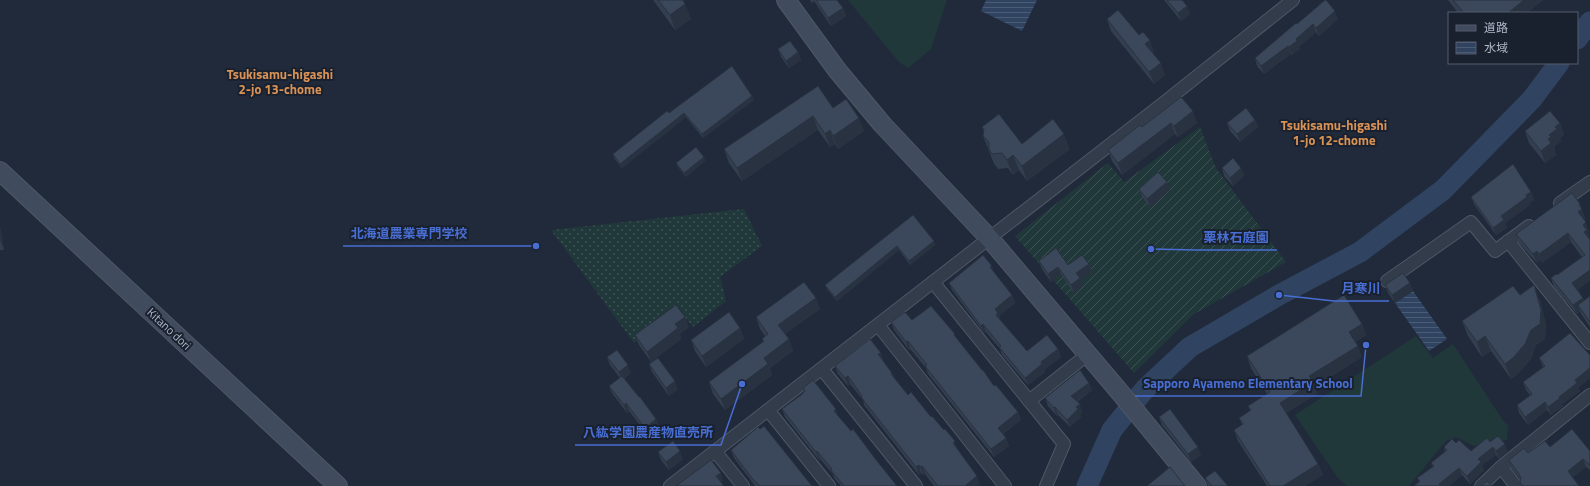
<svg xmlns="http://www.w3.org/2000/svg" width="1590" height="486" viewBox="0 0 1590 486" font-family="'Titillium Web','Noto Sans JP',sans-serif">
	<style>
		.grass { fill: url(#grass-dots) }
		.garden { fill: url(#garden-furrows) }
		.pitch { fill: #21383b }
		.water { fill: url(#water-rules) }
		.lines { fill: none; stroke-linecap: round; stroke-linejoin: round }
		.river { stroke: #304361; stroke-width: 21 }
		.street-casing { stroke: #4e5765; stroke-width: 14 }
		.secondary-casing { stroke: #4e5765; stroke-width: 20 }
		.street { stroke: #333c4b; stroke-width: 12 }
		.secondary { stroke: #414b5e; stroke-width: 18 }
		.wall { fill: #333e4e }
		.shaded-wall { fill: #293240 }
		.building { fill: #3b485b; stroke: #293240 }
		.labels { text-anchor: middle; stroke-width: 4; stroke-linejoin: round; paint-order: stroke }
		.street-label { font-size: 12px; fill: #aeb7c7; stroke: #19212f }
		.neighbourhood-label { font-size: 13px; font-weight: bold; fill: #db9355; stroke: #19212f }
		.leader { fill: none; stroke: #486ed3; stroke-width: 1.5 }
		.callout-dot { fill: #486ed3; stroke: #19212f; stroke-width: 1.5 }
		.callout-label { font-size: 13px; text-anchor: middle; font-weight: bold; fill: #486ed3; stroke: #19212f; stroke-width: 4; stroke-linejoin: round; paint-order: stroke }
	</style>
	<defs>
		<pattern id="grass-dots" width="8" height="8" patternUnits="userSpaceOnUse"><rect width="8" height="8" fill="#21383b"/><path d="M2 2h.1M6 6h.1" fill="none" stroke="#3f5356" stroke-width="1.8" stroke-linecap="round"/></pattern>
		<pattern id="garden-furrows" width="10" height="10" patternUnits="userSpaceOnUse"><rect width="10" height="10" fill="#21383b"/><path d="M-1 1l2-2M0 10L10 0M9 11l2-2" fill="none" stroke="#3f5356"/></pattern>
		<pattern id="water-rules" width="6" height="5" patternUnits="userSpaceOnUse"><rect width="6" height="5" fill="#304361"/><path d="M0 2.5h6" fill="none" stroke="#4b5c76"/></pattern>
	</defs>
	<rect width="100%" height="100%" fill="#202a3a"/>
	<!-- grass -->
	<polygon class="grass" points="744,209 762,246 720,277 726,301 693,327 680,311 634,343 551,230"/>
	<!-- garden -->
	<polygon class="garden" points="1200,127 1216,168 1286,262 1194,314 1134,373 1015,236 1108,163 1124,182"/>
	<!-- pitch -->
	<g class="pitch">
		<polygon points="848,0 947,0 931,49 908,68 899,62"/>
		<polygon points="1416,336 1433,358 1453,344 1502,419 1508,426 1507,440 1474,446 1456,437 1446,441 1409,486 1347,486 1338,478 1295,415"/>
	</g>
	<!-- water -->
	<g class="water">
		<polygon points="986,0 1037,0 1022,31 981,11"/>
		<polygon points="1413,291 1447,339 1429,351 1395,303"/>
	</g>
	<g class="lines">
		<!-- river -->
		<g class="river">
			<polyline points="1577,39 1590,22"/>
			<polyline points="1087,486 1112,430 1145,389 1190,347 1279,295 1360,252 1443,190 1532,99 1559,63"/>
		</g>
		<defs>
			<g id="street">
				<polyline points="1560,203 1590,182"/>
				<polyline points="1508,241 1590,343"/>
				<polyline points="1387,281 1471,222 1495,251 1529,226"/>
				<polyline points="933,282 1064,444 1046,486"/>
				<polyline points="878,325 1005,486"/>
				<polyline points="822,369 916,486"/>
				<polyline points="1029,401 1088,354"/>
				<polyline points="768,410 829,486"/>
				<polyline points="715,451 743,486"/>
				<polyline points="1501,467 1516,486"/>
				<polyline points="670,486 1161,105 1293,0"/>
				<polyline points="1481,486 1501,467 1590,395"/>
			</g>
			<g id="secondary">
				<polyline points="786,0 837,70 882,124 990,239 1118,390 1197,486"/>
				<polyline points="0,171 338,486"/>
			</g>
		</defs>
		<!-- street casing -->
		<use href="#street" class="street-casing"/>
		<!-- secondary casing -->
		<use href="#secondary" class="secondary-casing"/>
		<!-- street -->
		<use href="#street" class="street"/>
		<!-- secondary -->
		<use href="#secondary" class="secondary"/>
	</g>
	<!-- wall -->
	<g class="wall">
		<polygon points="653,0 683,0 691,19 675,30"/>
		<polygon points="810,0 837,0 843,8 846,16 831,26 814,1 812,3"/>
		<polygon points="1164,0 1182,0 1187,6 1190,14 1181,21"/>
		<polygon points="1448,0 1543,0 1527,13 1458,13"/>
		<polygon points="1107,19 1139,35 1154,52 1152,53 1165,75 1154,84 1111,31"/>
		<polygon points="1338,19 1319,36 1316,32 1299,47 1300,49 1292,55 1291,54 1264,74 1257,66 1255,58 1297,24"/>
		<polygon points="778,49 798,52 801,60 789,68 781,57"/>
		<polygon points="752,96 754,100 703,138 686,117 622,168 614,158 613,154 669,113"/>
		<polygon points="1181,97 1197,123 1178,137 1175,134 1122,175 1112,161 1108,150 1142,127"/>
		<polygon points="833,108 864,131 838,149 835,144 830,147 818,130 742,181 729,163 724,149"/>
		<polygon points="1255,120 1258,127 1240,142 1230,131 1227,123"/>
		<polygon points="1560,123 1564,134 1560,138 1561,141 1554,147 1555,149 1554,150 1556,155 1545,163 1529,143 1525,131"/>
		<polygon points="982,127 1022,144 1070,149 1027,181 1019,170 1013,175 1008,168 998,169 994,164 989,151 983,136 984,132"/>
		<polygon points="704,157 705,161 686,177 678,167 676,163"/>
		<polygon points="1222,168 1241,168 1244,176 1233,186 1224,176"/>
		<polygon points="1167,182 1170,190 1150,207 1142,197 1139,189"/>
		<polygon points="1531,192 1534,200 1529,203 1530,205 1505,223 1507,228 1496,235 1474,204 1471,197"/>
		<polygon points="1580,204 1585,218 1584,219 1589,232 1588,232 1590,240 1578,290 1583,298 1584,301 1590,296 1590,327 1581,314 1580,311 1577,314 1554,287 1551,278 1557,275 1582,257 1571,242 1542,263 1541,260 1537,263 1519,243 1516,234"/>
		<polygon points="913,215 934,241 935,245 910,265 899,250 837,301 827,289 825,285"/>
		<polygon points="0,228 4,250 0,250"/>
		<polygon points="1039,261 1068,265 1089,264 1092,272 1081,280 1083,286 1074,293 1061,274 1051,282 1042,269"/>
		<polygon points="994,273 1012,295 1015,303 999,316 1001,321 1027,351 1058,349 1061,357 1044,370 1045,372 1028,385 1002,355 1000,349 986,332 984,333 952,290 949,283"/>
		<polygon points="1385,285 1413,291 1395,303 1388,293"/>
		<polygon points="1520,295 1540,300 1546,325 1545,339 1536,345 1531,359 1520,372 1511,379 1491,351 1482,357 1468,336 1462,321"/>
		<polygon points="820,309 785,334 789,339 793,351 770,368 772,375 725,410 713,394 709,382 763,342 762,339 765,336 760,329 756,317"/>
		<polygon points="912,320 957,340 994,386 1018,412 1021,420 1003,434 1006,438 1009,446 994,457 928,374 926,368 910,349 909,350 894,330 891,322"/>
		<polygon points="1362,324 1366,335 1355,342 1362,357 1315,387 1317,394 1286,413 1318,464 1323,475 1305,486 1267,486 1238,441 1234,430 1242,425 1239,418 1250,411 1248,406 1267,394 1251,368 1247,356"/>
		<polygon points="689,327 680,334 681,339 651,362 639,345 635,335"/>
		<polygon points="740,328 744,339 706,367 695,351 691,340"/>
		<polygon points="881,353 883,361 892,373 894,377 908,395 957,449 980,484 977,486 934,486 925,474 923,475 921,473 919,475 864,405 863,400 850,384 848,386 838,374 835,366"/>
		<polygon points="1590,355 1590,378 1578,388 1580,391 1562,404 1563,406 1551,415 1547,410 1528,425 1519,413 1517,405 1530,395 1526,390 1523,382 1543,367 1539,358"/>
		<polygon points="607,357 631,373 624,379 639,397 656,419 659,427 648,435 629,411 627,413 612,393 609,386 620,378 610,365"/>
		<polygon points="649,364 678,389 669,396 652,372"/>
		<polygon points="1089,383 1092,390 1077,402 1082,412 1080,415 1081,417 1070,427 1058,415 1057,416 1048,406 1045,398"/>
		<polygon points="803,388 839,417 897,486 841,486 834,478 833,474 820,459 819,460 785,417 782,409 801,395 804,392"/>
		<polygon points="1159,417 1201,455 1191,462 1162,425"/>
		<polygon points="1490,442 1508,452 1499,459 1496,455 1482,465 1484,470 1470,484 1462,475 1449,486 1414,486 1419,482 1417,478 1433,467 1431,463 1445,452 1444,447 1456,443 1471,451"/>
		<polygon points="1550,447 1590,451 1590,470 1586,467 1572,477 1579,486 1521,486 1520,482 1520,479 1511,468 1509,460 1528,453"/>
		<polygon points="731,450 812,486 814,486 755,486 734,458"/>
		<polygon points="658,452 683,459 669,470 661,460"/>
		<polygon points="1205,478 1228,486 1208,486"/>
	</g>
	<!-- shaded-wall -->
	<g class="shaded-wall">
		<polygon points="1524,0 1543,0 1527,13 1508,13"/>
		<polygon points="685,4 691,19 675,30 670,15"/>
		<polygon points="1187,6 1190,14 1181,21 1178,13"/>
		<polygon points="843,8 846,16 831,26 828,18"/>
		<polygon points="1335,11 1338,19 1319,36 1316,28"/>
		<polygon points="1313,24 1316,32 1299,47 1300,49 1292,55 1289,47 1296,39"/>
		<polygon points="1150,40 1154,52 1149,56 1145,44"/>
		<polygon points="1288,46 1291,54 1264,74 1261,66"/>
		<polygon points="798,52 801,60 789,68 786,61"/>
		<polygon points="1161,63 1165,75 1154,84 1149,72"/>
		<polygon points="752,96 754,100 703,138 702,134"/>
		<polygon points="1193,111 1197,123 1178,137 1174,126"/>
		<polygon points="684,113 686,117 622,168 620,164"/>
		<polygon points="813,116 818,130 742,181 737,168"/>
		<polygon points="859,118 864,131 838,149 833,136"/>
		<polygon points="1255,120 1258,127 1240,142 1237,134"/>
		<polygon points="1171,123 1175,134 1122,175 1118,163"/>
		<polygon points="1560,123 1564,134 1560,138 1561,141 1554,147 1555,149 1554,150 1556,155 1545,163 1541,151 1548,139 1549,135 1555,127"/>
		<polygon points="830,130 835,144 830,147 825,134"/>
		<polygon points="1064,134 1070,149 1027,181 1022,166"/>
		<polygon points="1013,155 1019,170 1013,175 1007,160"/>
		<polygon points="704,157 705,161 686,177 684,173"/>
		<polygon points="1241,168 1244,176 1233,186 1230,178"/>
		<polygon points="1167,182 1170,190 1150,207 1147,199"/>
		<polygon points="1531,192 1534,200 1529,203 1530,205 1505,223 1507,228 1496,235 1493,228 1501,216 1526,195"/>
		<polygon points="1580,204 1585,218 1582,221 1578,212 1579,205"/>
		<polygon points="1586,222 1589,232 1588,232 1590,238 1590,239 1587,241 1584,232 1583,225"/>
		<polygon points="0,228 1,229 4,250 0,240"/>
		<polygon points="1568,233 1571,242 1542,263 1539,254"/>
		<polygon points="934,241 935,245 910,265 909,261"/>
		<polygon points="897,246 899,250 837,301 835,297"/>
		<polygon points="1537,251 1541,260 1537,263 1533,254"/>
		<polygon points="1089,264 1092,272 1081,280 1083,286 1074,293 1071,285 1076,273"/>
		<polygon points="992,266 995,274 990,267"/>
		<polygon points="1058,267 1061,274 1051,282 1048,274"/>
		<polygon points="1590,270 1590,281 1575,292 1572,283"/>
		<polygon points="1410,283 1413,291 1395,303 1392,295"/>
		<polygon points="1534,285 1540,300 1546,325 1545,339 1536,345 1531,359 1520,372 1511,379 1505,364"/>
		<polygon points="1012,295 1015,303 999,316 1001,321 996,315 995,309"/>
		<polygon points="816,298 820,309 782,336 778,325"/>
		<polygon points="1583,298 1586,307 1578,305 1580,311 1577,314 1573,305"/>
		<polygon points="685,317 689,327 680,334 681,339 651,362 647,352 675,324"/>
		<polygon points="983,324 986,332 984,333 981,326"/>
		<polygon points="1362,324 1366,335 1353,344 1349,332"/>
		<polygon points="740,328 744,339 706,367 702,356"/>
		<polygon points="1485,336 1491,351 1482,357 1477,342"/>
		<polygon points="789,339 793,351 770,368 772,375 725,410 721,399 764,358"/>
		<polygon points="908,341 910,349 909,350 906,342"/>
		<polygon points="1358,346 1362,357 1315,387 1317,394 1284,414 1280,403 1309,376"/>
		<polygon points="1058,349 1061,357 1044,370 1045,372 1028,385 1025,378 1041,362"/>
		<polygon points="881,353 884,361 881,362 878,354"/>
		<polygon points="628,365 631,373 622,380 619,372"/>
		<polygon points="1590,368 1590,378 1578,388 1580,391 1562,404 1563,406 1551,415 1548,407 1575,380"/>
		<polygon points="848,376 850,384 848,386 845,378"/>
		<polygon points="675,381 678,389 669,396 666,388"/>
		<polygon points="1089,383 1092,390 1074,403 1071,396"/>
		<polygon points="1545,402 1547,410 1528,425 1525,417"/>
		<polygon points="626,403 629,411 627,413 624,405"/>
		<polygon points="1080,404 1082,412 1080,415 1081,417 1070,427 1067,420 1076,407"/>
		<polygon points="1055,407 1058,415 1057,416 1054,408"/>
		<polygon points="836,409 839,417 834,411"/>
		<polygon points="1018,412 1021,420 1001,435 998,428"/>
		<polygon points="656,419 659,427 648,435 645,428"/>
		<polygon points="1006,438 1009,446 994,457 991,449"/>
		<polygon points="955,441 957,449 953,443"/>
		<polygon points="1505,444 1508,452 1499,459 1496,451"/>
		<polygon points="1198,447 1201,455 1191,462 1188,454"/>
		<polygon points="1493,447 1496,455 1482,465 1484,470 1470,484 1467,476 1478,459"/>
		<polygon points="680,451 683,459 669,470 666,462"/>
		<polygon points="817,451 820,459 819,460 816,452"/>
		<polygon points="1583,459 1586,467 1571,479 1568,471"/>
		<polygon points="1318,464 1323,475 1305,486 1283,486"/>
		<polygon points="919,465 921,473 919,475 916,467"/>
		<polygon points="922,466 925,474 923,475 921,467"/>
		<polygon points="1459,468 1462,475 1449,486 1440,486 1439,484"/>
		<polygon points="721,473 723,481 719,484 716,476"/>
		<polygon points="977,476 980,484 977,486 965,486"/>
	</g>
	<!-- building -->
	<g class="building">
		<polygon points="658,0 683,0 685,4 670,15"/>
		<polygon points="816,0 837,0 843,8 828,18"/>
		<polygon points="1167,0 1182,0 1187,6 1178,13"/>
		<polygon points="1325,0 1326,0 1335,11 1316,28 1313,24 1296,39 1297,41 1289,47 1288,46 1261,66 1255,58 1296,23 1297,24"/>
		<polygon points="1453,0 1524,0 1508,13 1464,13"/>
		<polygon points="1118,10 1139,35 1143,32 1150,40 1145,44 1161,63 1149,72 1107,19"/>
		<polygon points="790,41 798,52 786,61 778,49"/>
		<polygon points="732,66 752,96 702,134 684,113 620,164 613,154 667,111 669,113"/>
		<polygon points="818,86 833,108 846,99 859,118 833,136 830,130 825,134 813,116 737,168 724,149"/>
		<polygon points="1181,97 1193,111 1174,126 1171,123 1118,163 1108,150 1140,125 1142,127"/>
		<polygon points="1246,108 1255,120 1237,134 1227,123"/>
		<polygon points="1550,111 1560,123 1555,127 1557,129 1549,135 1551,137 1548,139 1551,143 1541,151 1525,131"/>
		<polygon points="999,114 1022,144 1053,119 1064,134 1022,166 1013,155 1007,160 1002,153 992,154 989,149 989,142 983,136 984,129 982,127"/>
		<polygon points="696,147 704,157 684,173 676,163"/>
		<polygon points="1233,158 1241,168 1230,178 1222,168"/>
		<polygon points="1513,164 1531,192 1526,195 1527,197 1501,216 1504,220 1493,228 1471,197"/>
		<polygon points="1158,172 1167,182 1147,199 1139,189"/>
		<polygon points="1572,193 1580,204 1579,205 1582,209 1578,212 1586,222 1583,225 1587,230 1584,232 1590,240 1590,270 1572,283 1583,298 1573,305 1551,278 1556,274 1557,275 1585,255 1568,233 1539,254 1537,251 1533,254 1516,234"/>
		<polygon points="913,215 934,241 909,261 897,246 835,297 825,285"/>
		<polygon points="1056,248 1068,265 1082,255 1089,264 1076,273 1080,278 1071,285 1058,267 1048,274 1039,261"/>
		<polygon points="983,255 992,266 990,267 1012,295 995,309 998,313 996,315 1027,351 1047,335 1058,349 1041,362 1042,364 1025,378 999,347 1001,346 983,324 981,326 949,283"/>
		<polygon points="1403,273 1410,283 1392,295 1385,285"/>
		<polygon points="804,282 816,298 778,325 789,339 764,358 768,364 721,399 709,382 764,341 762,339 768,334 756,317"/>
		<polygon points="1534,285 1541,310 1540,324 1531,330 1525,344 1514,357 1505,364 1485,336 1477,342 1462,321 1513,286 1520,295"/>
		<polygon points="1344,295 1362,324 1349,332 1358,346 1309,376 1313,382 1280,403 1318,464 1283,486 1270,486 1234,430 1243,424 1239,418 1251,410 1248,406 1270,392 1247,356"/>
		<polygon points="1590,296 1590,322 1578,305"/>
		<polygon points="676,305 685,317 675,324 678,328 647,352 635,335"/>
		<polygon points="931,306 955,334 954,335 982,370 983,370 994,386 996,385 1018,412 998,428 1006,438 991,449 925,366 927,365 908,341 906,342 891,322 905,312 912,320"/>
		<polygon points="729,312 740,328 702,356 691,340"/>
		<polygon points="1570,333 1590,355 1590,368 1575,380 1577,383 1559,397 1560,398 1548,407 1545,402 1525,417 1517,405 1532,394 1523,382 1545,366 1539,358"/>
		<polygon points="870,339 881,353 878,354 892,373 891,374 908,395 911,392 931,417 932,416 944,430 945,429 955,441 953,443 977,476 965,486 938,486 922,466 921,467 919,465 916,467 861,397 862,396 848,376 845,378 835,366"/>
		<polygon points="617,350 628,365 619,372 607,357"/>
		<polygon points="658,358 675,381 666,388 649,364"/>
		<polygon points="1080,370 1089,383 1071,396 1080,404 1076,407 1078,409 1067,420 1055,407 1054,408 1045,398"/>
		<polygon points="622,376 639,397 640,397 656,419 645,428 626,403 624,405 609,386"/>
		<polygon points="813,380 836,409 834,411 851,431 853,429 877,461 897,486 844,486 831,470 832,469 817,451 816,452 782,409 801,395 805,391 803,388"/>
		<polygon points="1170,409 1198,447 1188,454 1159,417"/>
		<polygon points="764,426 812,486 813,485 814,486 760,486 751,477 731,450 758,427 760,429"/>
		<polygon points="1572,429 1590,451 1590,465 1583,459 1568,471 1579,486 1523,486 1520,482 1521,478 1519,474 1509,460 1524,448 1528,453 1545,441 1550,447"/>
		<polygon points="1498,436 1505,444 1496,451 1493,447 1478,459 1481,462 1467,476 1459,468 1439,484 1441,486 1414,486 1420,481 1417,478 1434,466 1431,463 1447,450 1444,447 1452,439 1456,443 1459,440 1471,451 1487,438 1490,442"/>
		<polygon points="673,441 680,451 666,462 658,452"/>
		<polygon points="711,460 721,473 716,476 724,486 676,486"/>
		<polygon points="1170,467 1185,486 1147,486"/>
		<polygon points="1215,471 1228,486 1212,486 1205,478"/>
		<polygon points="1487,481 1492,486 1481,486"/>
	</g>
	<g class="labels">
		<!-- street labels -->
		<g class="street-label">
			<text transform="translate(169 329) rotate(43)" y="4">Kitano dori</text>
		</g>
		<!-- neighbourhood labels -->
		<g class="neighbourhood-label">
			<text x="280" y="79">Tsukisamu-higashi<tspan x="280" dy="15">2-jo 13-chome</tspan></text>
			<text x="1334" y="130">Tsukisamu-higashi<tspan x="1334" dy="15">1-jo 12-chome</tspan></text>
		</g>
	</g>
	<!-- callouts -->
	<path class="leader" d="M536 246L476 246H343M1151 249L1196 250H1277M1279 295L1334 301H1389M1366 345L1361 396H1135M742 384L721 445H575"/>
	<g class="callout-dot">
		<circle cx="536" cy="246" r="4"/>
		<circle cx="1151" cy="249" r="4"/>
		<circle cx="1279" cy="295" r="4"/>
		<circle cx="1366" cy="345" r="4"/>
		<circle cx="742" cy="384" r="4"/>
	</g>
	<g class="callout-label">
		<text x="409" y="238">北海道農業専門学校</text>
		<text x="1236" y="242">栗林石庭園</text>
		<text x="1361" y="293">月寒川</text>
		<text x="1248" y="388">Sapporo Ayameno Elementary School</text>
		<text x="648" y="437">八紘学園農産物直売所</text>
	</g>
	<!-- legend -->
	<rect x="1448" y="12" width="130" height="52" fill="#19212f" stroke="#555d6c"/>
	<rect x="1456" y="25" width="20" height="6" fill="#414b5e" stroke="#555d6c"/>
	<text x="1484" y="32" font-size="12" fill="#aeb7c7">道路</text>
	<rect x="1456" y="42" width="20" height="12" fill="url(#water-rules)" stroke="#555d6c"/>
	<text x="1484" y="52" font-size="12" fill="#aeb7c7">水域</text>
</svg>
